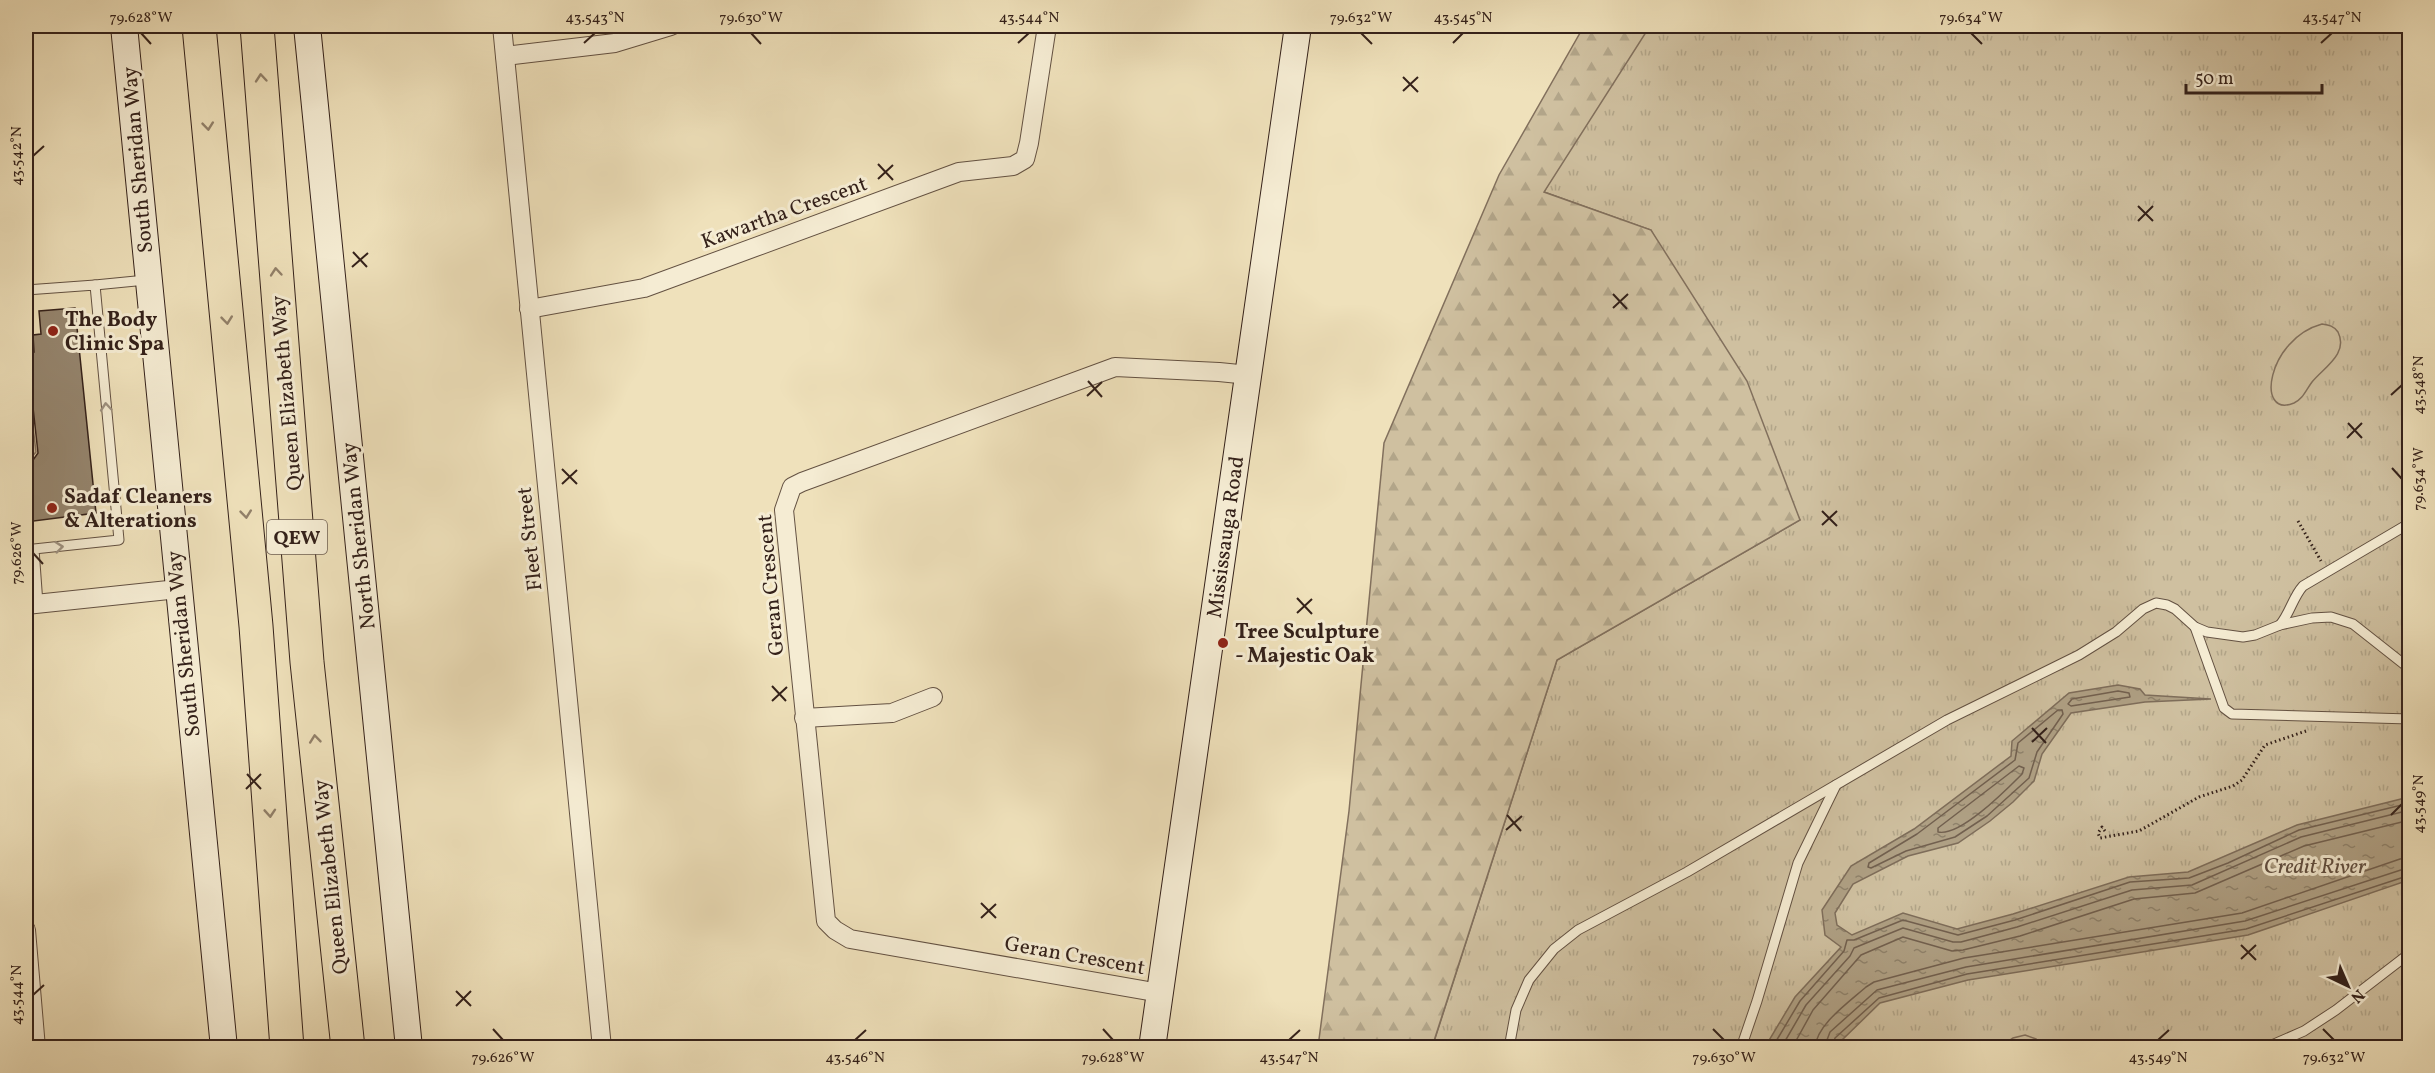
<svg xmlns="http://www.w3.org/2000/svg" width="2435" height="1073" viewBox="0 0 2435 1073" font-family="Vollkorn,serif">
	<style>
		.grass { fill: url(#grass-tufts); stroke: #82705d; stroke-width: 1.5 }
		.forest { fill: url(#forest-firs); stroke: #82705d; stroke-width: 1.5 }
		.park { fill: url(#park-crowns); stroke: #82705d; stroke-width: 1.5 }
		.garden { fill: #cfc0a0; stroke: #82705d; stroke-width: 1.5 }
		.water { fill: url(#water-ripples); stroke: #7e6d5a; stroke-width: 1.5 }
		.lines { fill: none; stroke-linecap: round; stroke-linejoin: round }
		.shore { stroke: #72604f; stroke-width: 1.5 }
		.building { fill: #95856e; stroke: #34211a; stroke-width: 1.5 }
		.lane-casing { stroke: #635142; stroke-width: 11 }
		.street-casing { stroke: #635142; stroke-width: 20 }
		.secondary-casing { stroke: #34211a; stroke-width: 28 }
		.highway-casing { stroke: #34211a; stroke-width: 35 }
		.path { stroke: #34211a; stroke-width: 3; stroke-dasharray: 1.5 3; stroke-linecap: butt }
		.lane { stroke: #f5ecd3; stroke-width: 9 }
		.street { stroke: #f5ecd3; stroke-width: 18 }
		.secondary { stroke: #f5ecd3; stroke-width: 26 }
		.highway { stroke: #efe1bb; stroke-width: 33 }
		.oneway { stroke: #92816a }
		.oneway2 { stroke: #9e9180 }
		.ticks { fill: none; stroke: #34211a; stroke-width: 2 }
		.poi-dot { fill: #8f2418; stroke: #f5ecd3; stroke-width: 2 }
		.labels { text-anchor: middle; stroke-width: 6; stroke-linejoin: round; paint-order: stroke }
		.shield { fill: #f5ecd3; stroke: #6e5e52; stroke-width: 1.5 }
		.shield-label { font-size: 20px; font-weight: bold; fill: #34211a }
		.street-label { font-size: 21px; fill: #34211a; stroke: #f5ecd3 }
		.poi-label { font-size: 21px; font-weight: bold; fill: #34211a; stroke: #f5ecd3; text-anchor: start }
		.water-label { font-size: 22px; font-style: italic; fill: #5f4d3f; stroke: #f5ecd3 }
		.neatline { fill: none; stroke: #34211a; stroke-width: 2 }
		.ticks-label { font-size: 15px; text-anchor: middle; fill: #34211a }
	</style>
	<defs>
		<pattern id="grass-tufts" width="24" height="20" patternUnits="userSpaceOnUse" patternTransform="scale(1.5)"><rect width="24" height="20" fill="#cfc0a0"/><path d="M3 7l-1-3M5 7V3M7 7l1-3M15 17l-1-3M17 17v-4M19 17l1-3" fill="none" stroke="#b2a589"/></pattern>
		<pattern id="forest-firs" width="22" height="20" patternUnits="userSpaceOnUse" patternTransform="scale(1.5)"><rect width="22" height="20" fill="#cfc0a0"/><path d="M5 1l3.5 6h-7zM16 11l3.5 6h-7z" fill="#b2a589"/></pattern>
		<pattern id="park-crowns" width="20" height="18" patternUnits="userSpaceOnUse" patternTransform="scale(1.5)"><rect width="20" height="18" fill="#cfc0a0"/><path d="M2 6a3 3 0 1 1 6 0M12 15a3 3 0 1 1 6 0" fill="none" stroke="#b2a589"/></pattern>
		<pattern id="water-ripples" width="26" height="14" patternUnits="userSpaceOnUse" patternTransform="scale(1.5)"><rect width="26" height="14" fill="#afa084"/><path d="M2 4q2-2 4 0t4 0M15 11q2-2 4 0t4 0" fill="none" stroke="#8f826b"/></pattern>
	</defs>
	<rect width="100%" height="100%" fill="#efe1bb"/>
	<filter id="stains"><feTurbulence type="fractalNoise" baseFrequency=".00333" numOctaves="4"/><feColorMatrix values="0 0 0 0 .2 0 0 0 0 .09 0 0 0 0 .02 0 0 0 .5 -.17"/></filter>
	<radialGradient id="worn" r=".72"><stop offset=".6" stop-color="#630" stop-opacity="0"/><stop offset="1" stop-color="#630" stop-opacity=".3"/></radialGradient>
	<!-- grass -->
	<polygon class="grass" points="1638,26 2409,26 2409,1047 1432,1048 1557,660 1800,520 1651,230 1544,192"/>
	<!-- forest -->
	<polygon class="forest" points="1584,26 1650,26 1544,192 1651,230 1747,381 1800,520 1557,660 1432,1047 1318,1047 1349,811 1384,443 1499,175"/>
	<!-- park -->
	<polygon class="park" points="26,384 28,384 36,452 26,464"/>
	<!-- garden -->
	<g class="garden">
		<path d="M2322,324C2329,325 2334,326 2338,332C2349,354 2323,368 2312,382C2306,390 2303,399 2294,403C2255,419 2267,339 2322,324Z"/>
		<polygon points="2025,1035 2036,1039 2043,1047 2000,1047 2013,1038"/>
	</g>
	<!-- water -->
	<polygon class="water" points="2118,685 2140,689 2145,695 2211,699 2145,702 2071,713 2042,754 2034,781 2013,802 1990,821 1958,843 1908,856 1853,884 1835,913 1837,925 1852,935 1903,913 1957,929 2013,914 2129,877 2188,872 2297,825 2409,797 2409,880 2248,935 1968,980 1880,1003 1840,1042 1837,1047 1765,1047 1795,997 1841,947 1825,935 1822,910 1851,866 1914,829 2011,756 2012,741 2069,693"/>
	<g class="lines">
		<!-- shore -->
		<g class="shore">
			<polygon points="2118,691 2129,693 2130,697 2071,706 2068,704 2072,699"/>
			<polygon points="2058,710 2062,710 2063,714 2037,752 2029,778 1987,816 1955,837 1906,851 1871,868 1868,867 1869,863 1917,834 2015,760 2018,743"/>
			<path d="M2019,766L2024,768L2022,774C2006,790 1960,837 1938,832V828Z"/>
			<polyline points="1772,1048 1800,1001 1844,951 1847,940 1854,940 1903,920 1958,935 2015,920 2130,882 2189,878 2228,863 2299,830 2410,803"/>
			<polyline points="1781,1048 1806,1005 1850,956 1854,948 1903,928 1953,942 1961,942 2017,927 2132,890 2192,885 2301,837 2410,810"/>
			<polyline points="1792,1048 1813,1010 1861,955 1903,937 1952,951 1963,950 2020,936 2134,899 2195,893 2304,846 2410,820"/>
			<path d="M1815,1048C1816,1025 1849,1002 1866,987L1874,982L1964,958L2242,913L2400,859L2410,858"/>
			<polyline points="1824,1048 1830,1032 1877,990 1966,967 2245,921 2410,867"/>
			<polyline points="1832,1048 1835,1038 1879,998 1967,974 2246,929 2410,875"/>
		</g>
	</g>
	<!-- building -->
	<polygon class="building" points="75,308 96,513 26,522 26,470 38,453 27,353 34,352 33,335 41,334 39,311"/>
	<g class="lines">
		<defs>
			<g id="lane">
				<polyline points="95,285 146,280"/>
				<polyline points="26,290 95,285 119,540 34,549 38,604"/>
				<path d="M2280,625C2290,613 2293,597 2303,586L2410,523"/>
				<polyline points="2195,627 2224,708 2232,714 2410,719"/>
				<polyline points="1509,1048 1516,1010 1529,980 1554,949 1578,930 1687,872 1947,720 2079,655 2116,632 2143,609 2156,603 2167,605 2175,609 2195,627 2207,632 2243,637 2255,635 2280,625 2312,618 2331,617 2353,624 2410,669"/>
				<polyline points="1741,1048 1757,1001 1798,863 1836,785"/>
				<polyline points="2265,1048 2304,1031 2336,1010 2410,953"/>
			</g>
			<g id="street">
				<polyline points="502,26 602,1048"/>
				<polyline points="505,56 615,43 671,26"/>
				<polyline points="529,309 644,288 959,172 1013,166 1025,159 1029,143 1047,26"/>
				<polyline points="26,605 178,589"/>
				<polyline points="804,718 892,713 933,697"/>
				<polyline points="26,930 36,1048"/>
				<polyline points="1160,993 850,939 835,930 826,921 784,510 792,487 802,482 1115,367 1219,372 1249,375"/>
			</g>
			<g id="secondary">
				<polyline points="124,26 224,1048"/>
				<polyline points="307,26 409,1048"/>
				<polyline points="1152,1048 1298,26"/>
			</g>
			<g id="highway">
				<polyline points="199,26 256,626 287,1048"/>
				<polyline points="257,26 307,662 348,1048"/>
			</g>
		</defs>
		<!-- lane casing -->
		<use href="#lane" class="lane-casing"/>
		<!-- street casing -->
		<use href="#street" class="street-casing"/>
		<!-- secondary casing -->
		<use href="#secondary" class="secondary-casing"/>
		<!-- highway casing -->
		<use href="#highway" class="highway-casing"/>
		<!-- path -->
		<g class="path">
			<polyline points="2298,521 2321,561"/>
			<polyline points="2105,831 2102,827 2098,833 2100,838 2139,831 2199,797 2233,786 2242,780 2265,745 2306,731"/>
		</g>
		<!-- lane -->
		<use href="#lane" class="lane"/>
		<!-- street -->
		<use href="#street" class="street"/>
		<!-- secondary -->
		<use href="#secondary" class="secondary"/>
		<!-- highway -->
		<use href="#highway" class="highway"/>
	</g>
	<!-- one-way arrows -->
	<defs><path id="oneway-chevron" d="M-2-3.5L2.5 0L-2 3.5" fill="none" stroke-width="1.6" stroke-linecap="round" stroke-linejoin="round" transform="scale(1.5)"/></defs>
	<g class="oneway">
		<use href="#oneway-chevron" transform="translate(261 78) rotate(-95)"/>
		<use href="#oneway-chevron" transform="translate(208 126) rotate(84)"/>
		<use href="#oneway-chevron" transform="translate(276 272) rotate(-95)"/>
		<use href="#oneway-chevron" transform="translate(227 320) rotate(84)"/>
		<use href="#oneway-chevron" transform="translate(246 514) rotate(84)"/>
		<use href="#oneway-chevron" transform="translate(315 739) rotate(-96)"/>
		<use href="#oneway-chevron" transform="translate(270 813) rotate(86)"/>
	</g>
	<g class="oneway2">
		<use href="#oneway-chevron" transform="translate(106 407) rotate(-95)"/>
		<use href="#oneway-chevron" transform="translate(59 547) rotate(-6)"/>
	</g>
	<!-- ticks -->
	<path class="ticks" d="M141,33L151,44M751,33L761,44M1361,33L1372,44M1971,33L1982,44M584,43L595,33M1018,43L1029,33M1453,43L1463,33M2321,43L2332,33M1403,77L1418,92M1403,91L1418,77M33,156L44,146M878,164L893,180M878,179L893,165M2138,206L2153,221M2138,221L2153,206M353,252L367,267M352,267L368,253M1613,294L1627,309M1613,308L1628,294M1088,381L1102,397M2391,395L2402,385M1087,396L1102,382M2348,423L2362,438M2347,438L2362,423M2392,468L2402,479M562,469L577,484M562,484L577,470M1822,511L1837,526M1822,525L1837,511M33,553L43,564M1297,598L1312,614M1297,613L1312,599M772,686L786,701M772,701L787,687M2032,728L2046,743M2032,742L2047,728M247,774L261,789M246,789L261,774M1507,815L1521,831M2391,815L2402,804M1506,830L1522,816M981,903L996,918M981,918L996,904M2241,945L2256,960M2241,959L2256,945M456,991L471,1006M33,995L44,985M456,1006L471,991M493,1029L503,1040M1103,1029L1113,1040M1713,1029L1724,1040M2323,1029L2334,1040M855,1040L866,1030M1289,1040L1300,1030M2158,1040L2169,1030"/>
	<!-- markers -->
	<g class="poi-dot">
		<circle cx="53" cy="331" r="6"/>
		<circle cx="52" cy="508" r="6"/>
		<circle cx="1223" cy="643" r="6"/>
	</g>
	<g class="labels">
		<!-- shield labels -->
		<rect class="shield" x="267" y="520" width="60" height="34" rx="4.5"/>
		<g class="shield-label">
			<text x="297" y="544">QEW</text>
		</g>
		<!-- street labels -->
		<g class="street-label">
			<text transform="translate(137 160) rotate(-95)" y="7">South Sheridan Way</text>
			<text transform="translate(784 212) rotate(-20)" y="7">Kawartha Crescent</text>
			<text transform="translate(286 393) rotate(-95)" y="7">Queen Elizabeth Way</text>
			<text transform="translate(358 536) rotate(-96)" y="7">North Sheridan Way</text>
			<text transform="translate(1225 537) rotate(-82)" y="7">Mississauga Road</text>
			<text transform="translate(529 539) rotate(-96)" y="7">Fleet Street</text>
			<text transform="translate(770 585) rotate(-95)" y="7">Geran Crescent</text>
			<text transform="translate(183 644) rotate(-96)" y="7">South Sheridan Way</text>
			<text transform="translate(330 877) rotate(-96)" y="7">Queen Elizabeth Way</text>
			<text transform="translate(1075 955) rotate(10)" y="7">Geran Crescent</text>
		</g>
		<!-- poi labels -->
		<g class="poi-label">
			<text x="65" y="326">The Body<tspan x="65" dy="24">Clinic Spa</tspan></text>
			<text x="64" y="503">Sadaf Cleaners<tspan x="64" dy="24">&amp; Alterations</tspan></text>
			<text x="1235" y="638">Tree Sculpture<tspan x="1235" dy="24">- Majestic Oak</tspan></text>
		</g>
		<!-- water labels -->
		<g class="water-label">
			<text x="2315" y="873">Credit River</text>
		</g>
	</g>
	<!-- margin -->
	<rect width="2435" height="1073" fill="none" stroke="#efe1bb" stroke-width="66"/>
	<!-- north arrow -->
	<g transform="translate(2348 986) rotate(136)" stroke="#f5ecd3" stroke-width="4.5" paint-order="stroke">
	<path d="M0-4.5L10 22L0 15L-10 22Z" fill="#34211a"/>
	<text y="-9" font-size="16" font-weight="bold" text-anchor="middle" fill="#34211a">N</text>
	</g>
	<!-- scale -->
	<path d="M2186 84v9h136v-9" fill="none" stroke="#34211a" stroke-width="3"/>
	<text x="2195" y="84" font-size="18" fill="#34211a" stroke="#f5ecd3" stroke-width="4.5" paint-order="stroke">50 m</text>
	<rect x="33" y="33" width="2369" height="1007" class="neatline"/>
	<g class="ticks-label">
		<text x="141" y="22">79.628°W</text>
		<text x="595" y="22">43.543°N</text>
		<text x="751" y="22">79.630°W</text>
		<text x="1029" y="22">43.544°N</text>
		<text x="1361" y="22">79.632°W</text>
		<text x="1463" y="22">43.545°N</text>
		<text x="1971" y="22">79.634°W</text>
		<text x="2332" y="22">43.547°N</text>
		<text transform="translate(16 156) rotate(-90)" y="5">43.542°N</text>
		<text transform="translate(2418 385) rotate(-90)" y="5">43.548°N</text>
		<text transform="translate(2418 479) rotate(-90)" y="5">79.634°W</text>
		<text transform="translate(16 553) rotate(-90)" y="5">79.626°W</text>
		<text transform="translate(2418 804) rotate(-90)" y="5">43.549°N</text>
		<text transform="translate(16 995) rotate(-90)" y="5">43.544°N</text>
		<text x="503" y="1062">79.626°W</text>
		<text x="855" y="1062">43.546°N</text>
		<text x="1113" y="1062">79.628°W</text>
		<text x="1289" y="1062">43.547°N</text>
		<text x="1724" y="1062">79.630°W</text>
		<text x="2158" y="1062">43.549°N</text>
		<text x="2334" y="1062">79.632°W</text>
	</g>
	<rect width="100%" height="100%" filter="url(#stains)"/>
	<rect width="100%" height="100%" fill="url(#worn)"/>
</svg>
